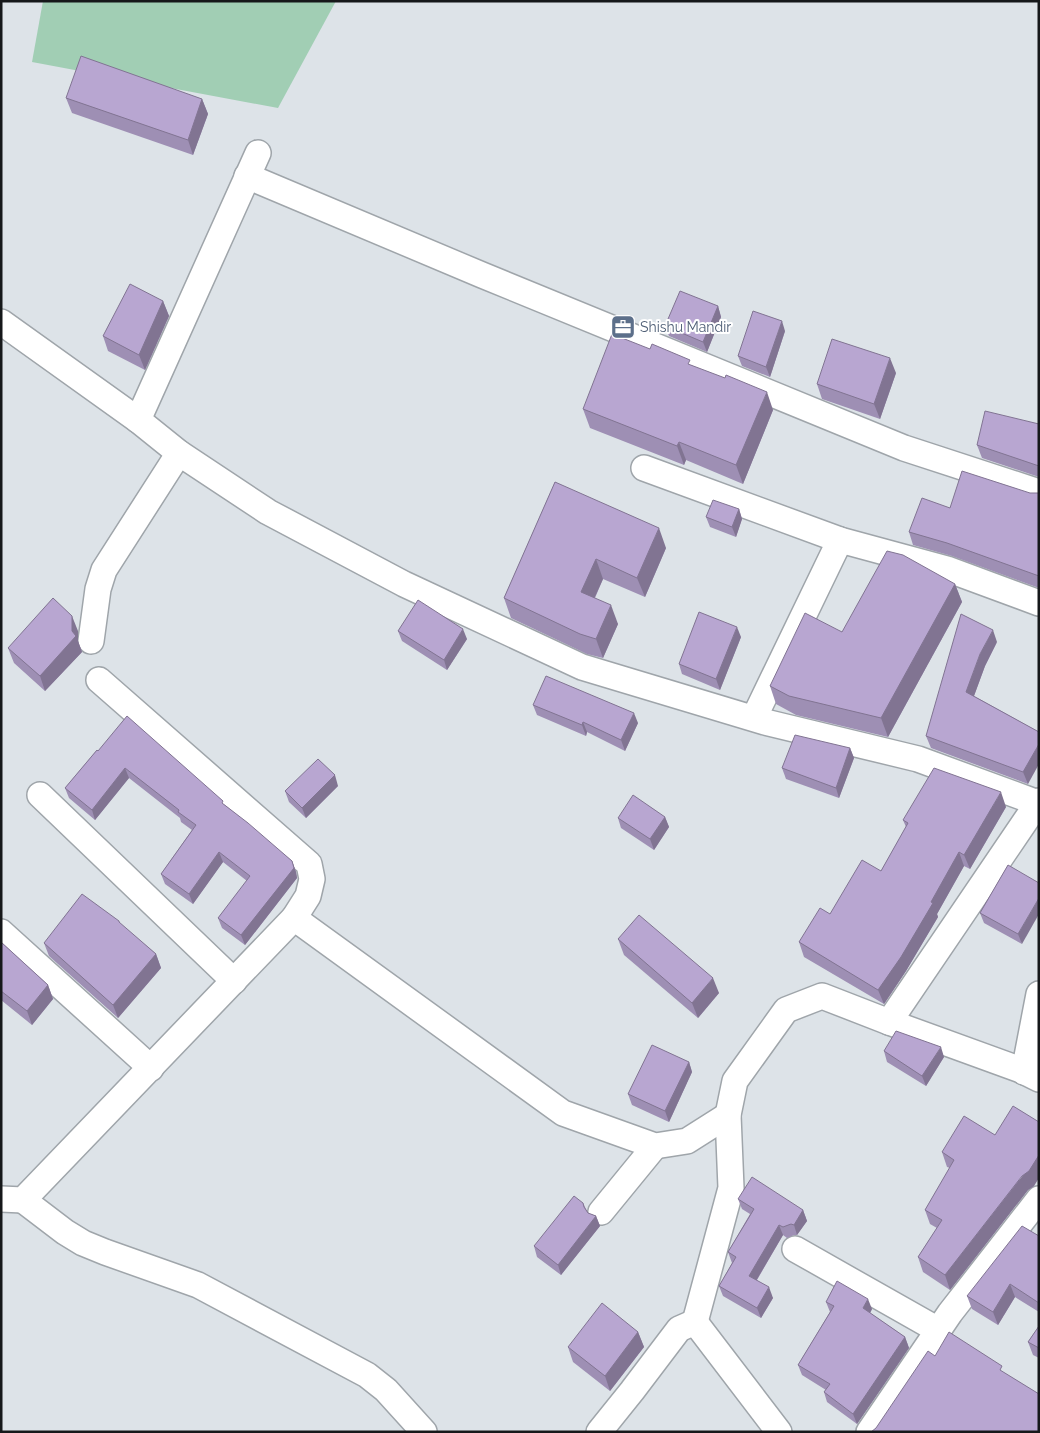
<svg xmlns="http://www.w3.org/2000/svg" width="1040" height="1433" viewBox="0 0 1040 1433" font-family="Raleway,sans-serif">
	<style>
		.green { fill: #a1ceb4 }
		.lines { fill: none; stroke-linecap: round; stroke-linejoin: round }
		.minor-casing { stroke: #9fa5aa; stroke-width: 28 }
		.minor { stroke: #fff; stroke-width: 25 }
		.wall { fill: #9e8fb4 }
		.shaded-wall { fill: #817492 }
		.building { fill: #b8a6d1; stroke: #817492 }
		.labels { text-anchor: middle; stroke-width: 4; stroke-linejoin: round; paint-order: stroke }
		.service-label { font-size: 14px; fill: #4e5e75; stroke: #fff; text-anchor: start }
	</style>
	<rect width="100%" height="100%" fill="#dde3e8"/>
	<!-- green -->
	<polygon class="green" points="43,1 336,1 278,108 32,62"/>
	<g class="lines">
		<defs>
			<g id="minor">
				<polyline points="247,176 482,275 904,448 1039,492"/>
				<polyline points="1,322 138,420 179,453 268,512 404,584 582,667 765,722 918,759 1038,803"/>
				<polyline points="138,420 258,153"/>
				<polyline points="644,468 840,540 947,569 1039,603"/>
				<polyline points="91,641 98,589 104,570 179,453"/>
				<polyline points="99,680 309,864 312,879 308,896 294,918"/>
				<polyline points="754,718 840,540"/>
				<polyline points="40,795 234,981"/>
				<polyline points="1,932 151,1068"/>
				<polyline points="889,1022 1021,1070 1039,1079"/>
				<polyline points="1024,1072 1039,994"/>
				<polyline points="1,1199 23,1200 294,918 563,1113 655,1146 687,1141 728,1115"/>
				<polyline points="23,1200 65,1232 83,1243 105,1252 198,1285 367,1375 386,1390 424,1432"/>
				<polyline points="601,1212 655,1146"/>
				<polyline points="795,1249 938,1330"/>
				<polyline points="695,1322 731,1188 728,1115 735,1081 786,1010 822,996 889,1022 1039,801"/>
				<polyline points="695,1322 779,1432"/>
				<polyline points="599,1432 632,1391 679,1329 695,1322"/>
				<polyline points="869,1432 950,1313 1039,1199"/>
			</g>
		</defs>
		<!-- minor casing -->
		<use href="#minor" class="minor-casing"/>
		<!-- minor -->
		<use href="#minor" class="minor"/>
	</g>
	<!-- wall -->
	<g class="wall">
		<polygon points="66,98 202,99 208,114 193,155 72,113"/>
		<polygon points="163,301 169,316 145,370 108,351 103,336"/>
		<polygon points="718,306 721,317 707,352 669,336 665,326"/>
		<polygon points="785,331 770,377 742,366 738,356"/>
		<polygon points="691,365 773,410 743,484 686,460 684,465 590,428 583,409"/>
		<polygon points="896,373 880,419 822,399 817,384"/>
		<polygon points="1039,424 1039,477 982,458 977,445"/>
		<polygon points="555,482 666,548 645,597 603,579 595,598 618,624 603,658 587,654 511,618 504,598"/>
		<polygon points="1030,493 1039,493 1039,588 952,556 913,545 909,532 950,508"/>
		<polygon points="739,509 742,519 736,537 710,527 706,517"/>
		<polygon points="955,584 962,602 888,737 796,715 776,704 770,686 842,632"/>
		<polygon points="78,631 78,641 82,652 45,691 14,663 8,648"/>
		<polygon points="398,631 467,639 447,670 402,641"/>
		<polygon points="741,637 720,690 682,674 679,664"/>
		<polygon points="997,642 985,666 974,696 1039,732 1028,784 931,748 926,736"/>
		<polygon points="533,705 638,723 625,751 587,732 586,736 537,715"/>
		<polygon points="850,748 854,758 839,798 786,779 782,768"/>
		<polygon points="97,750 225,805 292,861 296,872 297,878 245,945 222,928 218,918 247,881 223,862 193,904 165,884 161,874 192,830 181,822 180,818 129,778 95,820 69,798 65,788"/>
		<polygon points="338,786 306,818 289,802 285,791"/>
		<polygon points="1006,807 970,869 964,866 937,914 938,917 906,971 884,1004 804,957 799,942 830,914 881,871 906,827 903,820"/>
		<polygon points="665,817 669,827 654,850 621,828 618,818"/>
		<polygon points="1008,865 1022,944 984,923 980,913"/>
		<polygon points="119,921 120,924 156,954 161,968 118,1018 49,956 44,943"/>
		<polygon points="618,939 719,993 698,1018 624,955"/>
		<polygon points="1,942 48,985 53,999 32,1025 1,1000"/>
		<polygon points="884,1051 944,1057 926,1086 887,1062"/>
		<polygon points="689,1062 692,1072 669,1122 632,1105 628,1094"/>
		<polygon points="942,1152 1034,1186 1028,1190 950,1290 923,1272 918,1257 937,1228 930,1224 925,1210 950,1168 947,1167"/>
		<polygon points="738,1199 803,1210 807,1221 797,1235 794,1235 787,1238 783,1235 757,1280 773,1298 761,1318 723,1296 719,1286 732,1263 728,1252 750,1214 742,1209"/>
		<polygon points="583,1203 588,1213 596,1216 600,1226 561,1275 537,1257 534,1246"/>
		<polygon points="1039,1236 1039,1312 1015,1297 998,1325 972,1309 967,1296"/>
		<polygon points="826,1302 872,1309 870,1313 905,1337 909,1348 857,1424 827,1402 824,1392 826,1390 802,1375 798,1365 830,1312"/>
		<polygon points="1039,1326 1039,1358 1033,1355 1028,1342"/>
		<polygon points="638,1332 644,1347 610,1391 573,1362 568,1347"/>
	</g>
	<!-- shaded-wall -->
	<g class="shaded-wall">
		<polygon points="202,99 208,114 193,155 188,140"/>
		<polygon points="163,301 169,316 145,370 139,355"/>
		<polygon points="718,306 721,317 707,352 703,342"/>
		<polygon points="782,321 785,331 770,377 766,367"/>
		<polygon points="890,358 896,373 880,419 874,404"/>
		<polygon points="767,392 773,410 743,484 736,465"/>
		<polygon points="679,442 686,460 684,465 677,446"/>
		<polygon points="739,509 742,519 736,537 732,527"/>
		<polygon points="659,528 666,548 645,597 637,578"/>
		<polygon points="596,559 603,579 588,612 581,592"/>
		<polygon points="955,584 962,602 888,737 881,718"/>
		<polygon points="611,605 618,624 603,658 596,639"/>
		<polygon points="72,616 78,631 78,641 82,652 45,691 40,676 72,631"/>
		<polygon points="737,627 741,637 720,690 716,679"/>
		<polygon points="463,629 467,639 447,670 444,660"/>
		<polygon points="993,630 997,642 985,666 971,704 966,692 980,654"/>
		<polygon points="634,713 638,723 625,751 621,740"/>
		<polygon points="583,722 587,732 586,736 582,725"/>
		<polygon points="1039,744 1039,764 1028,784 1023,772"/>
		<polygon points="850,748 854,758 839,798 836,788"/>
		<polygon points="125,768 129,778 95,820 92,810"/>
		<polygon points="335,775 338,786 306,818 302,808"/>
		<polygon points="1001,792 1006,807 970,869 964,855"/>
		<polygon points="665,817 669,827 654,850 650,839"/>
		<polygon points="219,852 223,862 193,904 189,894"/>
		<polygon points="959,852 964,866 937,914 938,917 906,971 884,1004 878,990 931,902"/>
		<polygon points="292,861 296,872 297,878 245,945 241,935"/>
		<polygon points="1039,898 1039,914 1022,944 1018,934"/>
		<polygon points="156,954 161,968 118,1018 113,1005"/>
		<polygon points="713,978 719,993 698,1018 692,1003"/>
		<polygon points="48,985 53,999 32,1025 27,1011"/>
		<polygon points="941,1047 944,1057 926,1086 922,1076"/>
		<polygon points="689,1062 692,1072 669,1122 665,1111"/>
		<polygon points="1039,1155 1039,1178 1034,1186 1028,1190 950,1290 945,1275"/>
		<polygon points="803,1210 807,1221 797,1235 794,1225"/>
		<polygon points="596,1216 600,1226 561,1275 558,1265"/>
		<polygon points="779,1225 783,1235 753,1286 749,1276"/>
		<polygon points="1010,1284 1015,1297 998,1325 993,1312"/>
		<polygon points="769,1287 773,1298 761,1318 757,1308"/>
		<polygon points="868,1299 872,1309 867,1319 863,1308"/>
		<polygon points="638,1332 644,1347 610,1391 605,1376"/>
		<polygon points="905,1337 909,1348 857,1424 853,1414"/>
	</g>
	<!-- building -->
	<g class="building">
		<polygon points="81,56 202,99 188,140 66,98"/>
		<polygon points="130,284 163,301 139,355 103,336"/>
		<polygon points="680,291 718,306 703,342 665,326"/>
		<polygon points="753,311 782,321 766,367 738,356"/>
		<polygon points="612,334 650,349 652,344 690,360 688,364 725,378 726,375 767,392 736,465 679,442 677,446 583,409"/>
		<polygon points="832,339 890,358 874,404 817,384"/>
		<polygon points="985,411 1039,424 1039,466 977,445"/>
		<polygon points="962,471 1030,493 1039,493 1039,576 947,543 909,532 922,498 950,508"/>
		<polygon points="555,482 659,528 637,578 596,559 581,592 611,605 596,639 580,634 504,598"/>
		<polygon points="713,500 739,509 732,527 706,517"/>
		<polygon points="887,551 903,555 955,584 881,718 789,696 770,686 805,613 842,632"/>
		<polygon points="53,598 72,616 72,631 76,636 40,676 8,648"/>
		<polygon points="418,600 463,629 444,660 398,631"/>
		<polygon points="699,612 737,627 716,679 679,664"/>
		<polygon points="961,614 993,630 980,654 966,692 1039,732 1039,744 1023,772 926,736"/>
		<polygon points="546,676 634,713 621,740 583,722 582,725 533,705"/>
		<polygon points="127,716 223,801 222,803 248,823 292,861 294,868 241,935 218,918 250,876 219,852 189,894 161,874 196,825 178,812 179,810 125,768 92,810 65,788 97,750 98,751"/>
		<polygon points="795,735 850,748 836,788 782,768"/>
		<polygon points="318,759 335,775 302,808 285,791"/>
		<polygon points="934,768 1001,792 964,855 959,852 931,902 933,903 901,957 878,990 799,942 820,908 830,914 862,860 881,871 908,823 903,820"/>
		<polygon points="633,795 665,817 650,839 618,818"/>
		<polygon points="1008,865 1039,883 1039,898 1018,934 980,913"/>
		<polygon points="82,894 119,921 119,922 156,954 113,1005 44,943"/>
		<polygon points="639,915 713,978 692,1003 618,939"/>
		<polygon points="1,942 48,985 27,1011 1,991"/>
		<polygon points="896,1031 941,1047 922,1076 884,1051"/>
		<polygon points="652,1045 689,1062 665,1111 628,1094"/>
		<polygon points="1013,1106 1039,1122 1039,1155 1029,1171 1022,1176 945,1275 918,1257 942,1220 925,1210 954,1160 942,1152 964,1116 995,1135"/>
		<polygon points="752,1177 803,1210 794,1225 791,1224 783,1227 779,1225 749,1276 769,1287 757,1308 719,1286 736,1257 728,1252 754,1209 738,1199"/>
		<polygon points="574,1196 583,1203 584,1207 588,1213 596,1216 558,1265 534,1246"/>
		<polygon points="1022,1226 1039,1236 1039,1303 1010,1284 993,1312 967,1296"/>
		<polygon points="837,1281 868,1299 863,1308 905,1337 853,1414 824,1392 830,1384 798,1365 834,1306 826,1302"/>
		<polygon points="602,1303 638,1332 605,1376 568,1347"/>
		<polygon points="1039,1326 1039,1348 1028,1342"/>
		<polygon points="949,1332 1002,1366 1000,1370 1039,1394 1039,1432 871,1432 876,1428 928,1351 935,1356"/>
	</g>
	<!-- icons -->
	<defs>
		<symbol id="office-square" viewBox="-11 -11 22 22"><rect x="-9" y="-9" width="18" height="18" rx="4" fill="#5c6f8a" stroke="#fff"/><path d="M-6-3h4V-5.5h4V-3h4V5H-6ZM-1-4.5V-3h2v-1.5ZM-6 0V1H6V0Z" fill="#fff"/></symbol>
	</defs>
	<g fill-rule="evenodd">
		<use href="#office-square" x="609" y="313" width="28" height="28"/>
	</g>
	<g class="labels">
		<!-- service labels -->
		<g class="service-label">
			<text x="640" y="332">Shishu Mandir</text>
		</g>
	</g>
	<!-- border -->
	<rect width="1040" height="1433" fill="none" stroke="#16181a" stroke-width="5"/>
</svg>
